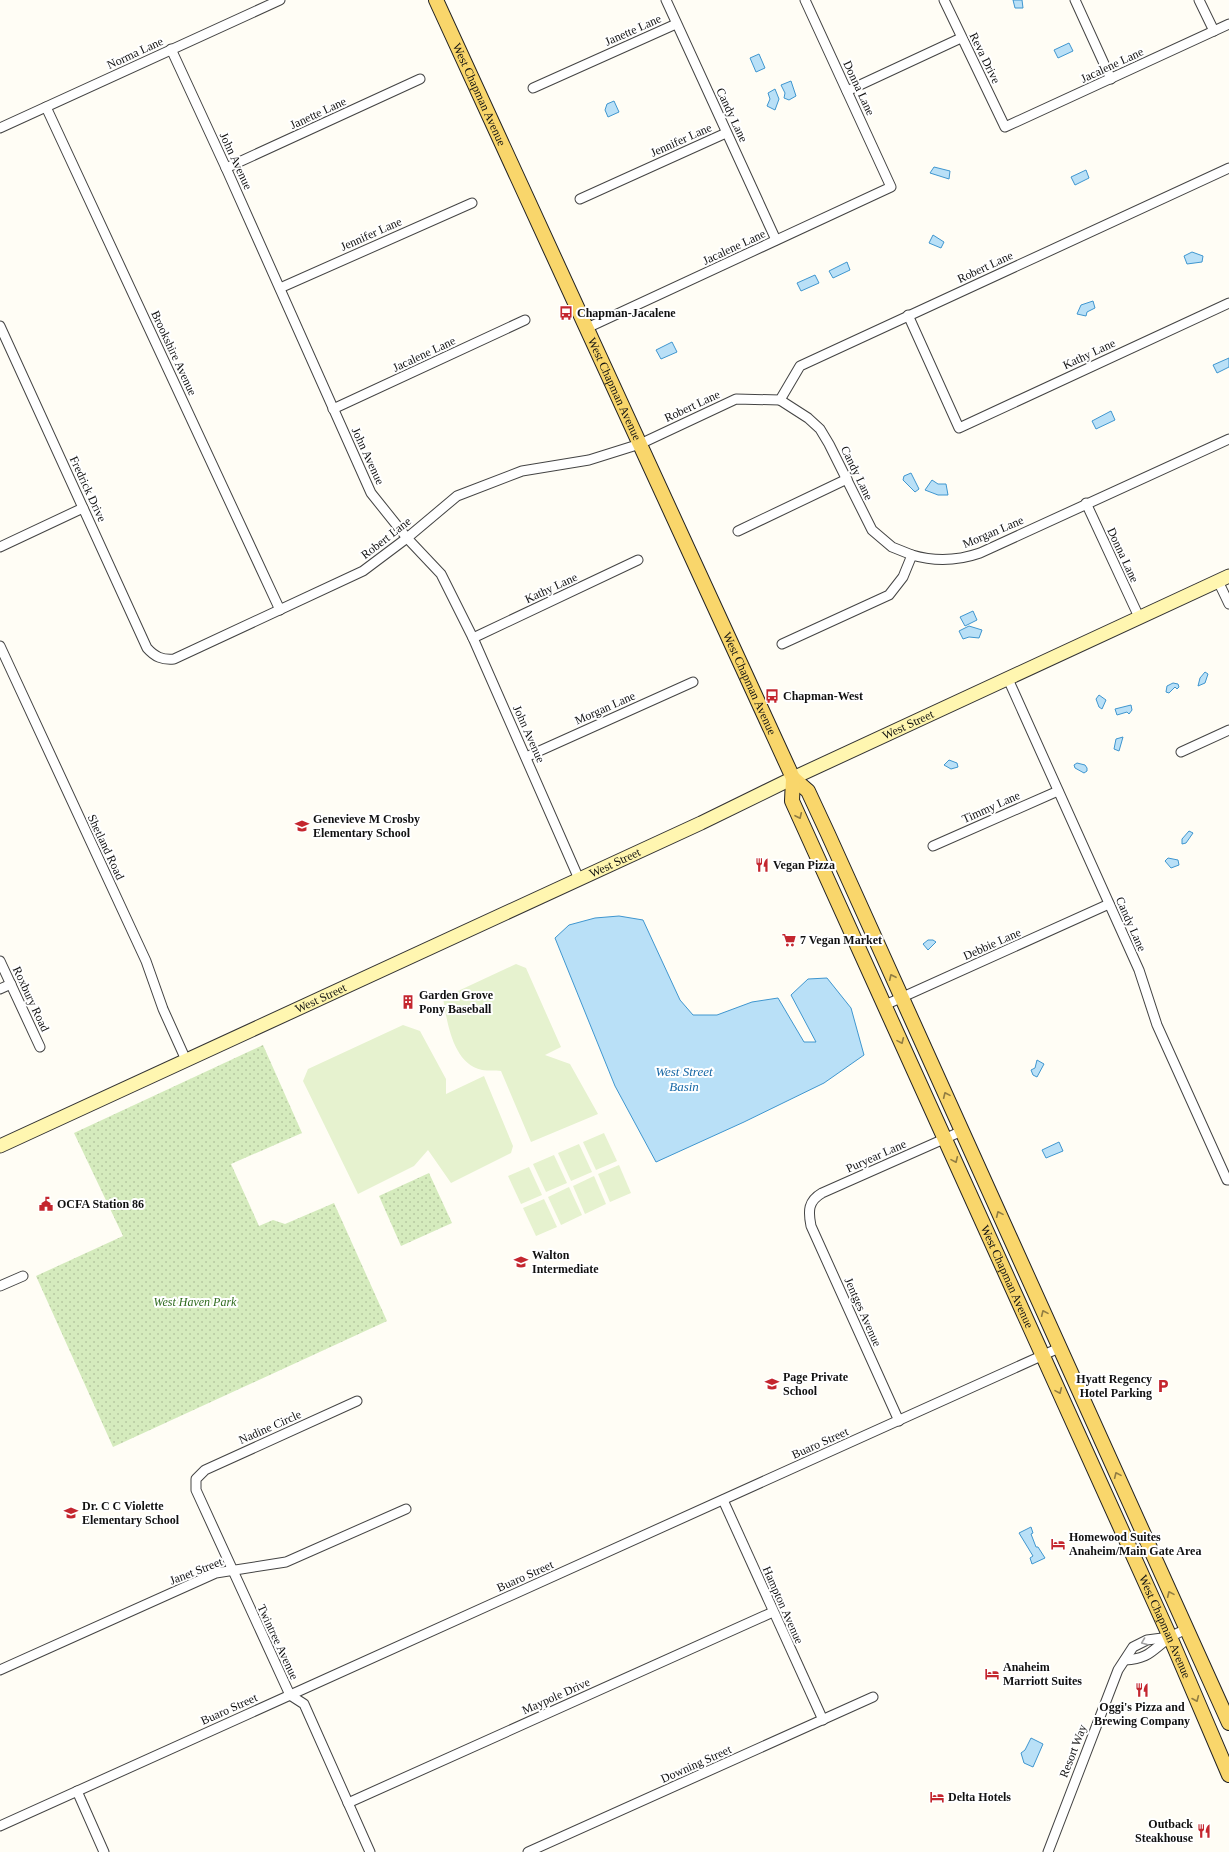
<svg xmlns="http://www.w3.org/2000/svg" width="1229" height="1852" viewBox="0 0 1229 1852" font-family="Georgia,serif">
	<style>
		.park { fill: url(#park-dots) }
		.pitch { fill: #e6f2cf }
		.water { fill: #b9e0f7; stroke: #3f96cf }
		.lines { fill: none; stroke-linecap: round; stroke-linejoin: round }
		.minor-casing { stroke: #444; stroke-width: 11 }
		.secondary-casing { stroke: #333; stroke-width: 15 }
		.primary-casing { stroke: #222; stroke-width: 16 }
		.minor { stroke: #fff; stroke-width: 9 }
		.secondary { stroke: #fff6b0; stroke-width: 13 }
		.primary { stroke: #f9d66b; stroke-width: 14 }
		.oneway { stroke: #917d42 }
		.oneway2 { stroke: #a0a0a0 }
		.labels { text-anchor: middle; stroke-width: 4; stroke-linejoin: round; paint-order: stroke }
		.street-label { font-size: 12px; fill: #111; stroke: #fff }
		.poi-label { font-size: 12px; font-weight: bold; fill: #111; stroke: #fff; text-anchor: start }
		.park-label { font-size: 12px; font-style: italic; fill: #2f6b1f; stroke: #fff }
		.water-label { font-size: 13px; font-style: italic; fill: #1768a6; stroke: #fff }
	</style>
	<defs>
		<pattern id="park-dots" width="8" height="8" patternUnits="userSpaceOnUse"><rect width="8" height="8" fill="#d5ebbd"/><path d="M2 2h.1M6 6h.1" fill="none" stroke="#b6c8a1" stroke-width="1.8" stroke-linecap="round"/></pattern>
	</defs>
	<rect width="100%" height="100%" fill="#fffdf5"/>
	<!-- park -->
	<g class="park">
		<polygon points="263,1045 302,1133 231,1164 259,1226 273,1220 285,1224 334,1203 387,1321 113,1447 36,1276 123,1236 74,1133"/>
		<polygon points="429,1173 452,1223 401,1246 379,1196"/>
	</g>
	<!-- pitch -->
	<g class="pitch">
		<path d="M516,964L526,968L561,1047L545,1055L570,1064L598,1114L531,1142L501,1071C495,1070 488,1071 482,1070C453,1064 447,1022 443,998Z"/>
		<polygon points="403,1025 420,1031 446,1079 446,1094 484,1076 513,1146 511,1153 451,1183 428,1150 414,1166 358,1194 303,1081 308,1069"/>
		<polygon points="604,1133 617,1161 596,1170 583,1142"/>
		<polygon points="579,1144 592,1172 571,1181 558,1153"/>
		<polygon points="554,1155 567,1183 546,1192 533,1164"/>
		<polygon points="619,1165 631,1193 610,1202 598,1174"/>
		<polygon points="529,1167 542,1195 521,1204 508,1176"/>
		<polygon points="594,1176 606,1204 585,1214 573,1186"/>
		<polygon points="569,1187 582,1215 561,1225 548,1197"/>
		<polygon points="544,1199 557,1227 536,1236 523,1208"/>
	</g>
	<!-- water -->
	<g class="water">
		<polygon points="1013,0 1022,0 1023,8 1015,8"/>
		<polygon points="1069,43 1073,51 1058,58 1054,50"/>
		<polygon points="759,54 765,68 756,72 750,58"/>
		<polygon points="791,81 796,96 789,100 784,98 785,93 781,85"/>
		<polygon points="775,89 779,99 775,110 767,106 770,99 768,93"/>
		<polygon points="614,101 619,112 608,117 605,110 607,104"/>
		<polygon points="934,167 950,171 949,179 930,173"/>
		<polygon points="1086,170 1089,178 1075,185 1071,177"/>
		<polygon points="933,235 944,242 941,248 929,243"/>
		<polygon points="1192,252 1203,256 1202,262 1187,264 1184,256"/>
		<polygon points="847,262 850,270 833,278 829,271"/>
		<polygon points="815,275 819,283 801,291 797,283"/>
		<polygon points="1093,301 1095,308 1087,312 1086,316 1077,314 1081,305"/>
		<polygon points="672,342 677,352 661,359 656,350"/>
		<polygon points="1229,358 1229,367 1217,373 1213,365"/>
		<polygon points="1111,411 1115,420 1096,429 1092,421"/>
		<polygon points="911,473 919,489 915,492 903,480 904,476"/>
		<polygon points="932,480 938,484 946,484 948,495 938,495 925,490"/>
		<polygon points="973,611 977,620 965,626 960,617"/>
		<polygon points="969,626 982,630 979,638 969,637 963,639 959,631"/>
		<polygon points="1205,672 1208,674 1205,683 1198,686 1200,678"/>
		<polygon points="1173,683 1178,684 1179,687 1177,689 1175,687 1169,693 1166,692 1167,686"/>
		<polygon points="1099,695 1106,700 1102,709 1099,707 1096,699"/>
		<polygon points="1131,705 1132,710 1129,714 1127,712 1117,715 1115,709"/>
		<polygon points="1123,737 1119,751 1114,749 1116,739"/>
		<polygon points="949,760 957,763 958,767 951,769 944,765"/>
		<polygon points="1077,763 1085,765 1087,768 1087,771 1084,773 1075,768 1074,765"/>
		<polygon points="1189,831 1193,833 1186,843 1182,844 1182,839"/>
		<polygon points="1168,858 1178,860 1179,865 1171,868 1165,861"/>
		<polygon points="619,916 643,920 680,1000 693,1015 717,1015 752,1002 778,998 804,1042 816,1042 791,995 808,979 827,978 851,1008 864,1055 824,1083 744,1122 656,1162 615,1086 555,938 569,925 595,918"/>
		<polygon points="928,940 933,940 936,942 928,950 923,944"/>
		<polygon points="1037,1060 1044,1064 1037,1077 1033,1075 1031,1070 1035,1068"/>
		<polygon points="1059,1142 1063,1151 1046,1158 1042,1150"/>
		<polygon points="1031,1527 1033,1533 1031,1534 1036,1547 1038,1547 1045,1558 1032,1564 1030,1558 1033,1556 1019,1533"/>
		<polygon points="1031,1738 1043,1744 1033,1767 1024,1763 1021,1753 1025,1750"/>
	</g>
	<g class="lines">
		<defs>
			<g id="minor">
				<polyline points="666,0 776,240"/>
				<polyline points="944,0 1005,127 1229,24"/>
				<polyline points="1075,0 1111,79"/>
				<polyline points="1199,0 1214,31"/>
				<polyline points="171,49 226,168 371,493 407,538 441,574 473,638 579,879"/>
				<polyline points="533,88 676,24"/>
				<polyline points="847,91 961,38"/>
				<polyline points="46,107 280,610"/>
				<polyline points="0,128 280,0"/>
				<polyline points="226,168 420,79"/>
				<polyline points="580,199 726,133"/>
				<polyline points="280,288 472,203"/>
				<polyline points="908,315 959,428 1229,303"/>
				<path d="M0,326L147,648C155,657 162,660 174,659L363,571L407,538L457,496L522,471L589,460L640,444L736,399L780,400L800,366L1229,168"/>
				<polyline points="587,328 891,187 805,0"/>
				<polyline points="780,400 808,418 820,429 829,444 872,530 892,547 912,555"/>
				<polyline points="333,409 525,320"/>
				<polyline points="1086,503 1139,617"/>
				<polyline points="738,531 847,479"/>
				<polyline points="0,547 83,508"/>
				<polyline points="1218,581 1229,604"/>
				<polyline points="473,638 638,560"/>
				<path d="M782,644L889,595L903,577L912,555C936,562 957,561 980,553L1229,439"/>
				<polyline points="0,646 146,961 163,1009 186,1060"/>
				<polyline points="1008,679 1139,970 1157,1025 1227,1180 1229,1180"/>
				<polyline points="1181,752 1229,730"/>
				<polyline points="526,757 693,682"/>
				<polyline points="933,846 1058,791"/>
				<polyline points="0,961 40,1047"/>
				<polyline points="0,989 11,984"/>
				<polyline points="885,1005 1109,904"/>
				<polyline points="0,1286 23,1276"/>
				<polyline points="357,1401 205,1470 196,1479 196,1490 290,1695 304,1704 370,1852"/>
				<path d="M899,1421L811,1226C808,1211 808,1201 822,1193L962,1131"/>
				<polyline points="723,1500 823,1720"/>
				<path d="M1125,1660C1149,1659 1152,1650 1169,1638C1174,1634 1181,1632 1186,1629"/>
				<polyline points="0,1670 216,1573 286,1562 406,1509"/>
				<polyline points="77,1791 104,1852"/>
				<polyline points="348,1803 773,1612"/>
				<polyline points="0,1826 1059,1348"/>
				<polyline points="528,1852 873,1697"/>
				<polyline points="1048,1852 1118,1670 1133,1647 1147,1640 1170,1637"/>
			</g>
			<g id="secondary">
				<path id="s1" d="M0,1146L701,823L793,778L1229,576"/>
			</g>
			<g id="primary">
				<path id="s2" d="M436,0L793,778L808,791L828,834L1229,1723"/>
				<path id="s3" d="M793,778L792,801L1170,1637L1229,1775"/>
			</g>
		</defs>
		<!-- minor casing -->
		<use href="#minor" class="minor-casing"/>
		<!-- secondary casing -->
		<use href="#secondary" class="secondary-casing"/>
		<!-- primary casing -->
		<use href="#primary" class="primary-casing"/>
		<!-- minor -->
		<use href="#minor" class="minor"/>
		<!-- secondary -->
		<use href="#secondary" class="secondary"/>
		<!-- primary -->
		<use href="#primary" class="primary"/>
	</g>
	<!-- one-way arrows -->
	<defs><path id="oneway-chevron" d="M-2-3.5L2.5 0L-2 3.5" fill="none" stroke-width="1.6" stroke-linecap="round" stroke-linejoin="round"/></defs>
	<g class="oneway">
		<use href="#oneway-chevron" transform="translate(799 816) rotate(65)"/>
		<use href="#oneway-chevron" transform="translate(892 977) rotate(-115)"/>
		<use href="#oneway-chevron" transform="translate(901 1041) rotate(66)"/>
		<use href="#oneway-chevron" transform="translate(946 1095) rotate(-114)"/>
		<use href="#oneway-chevron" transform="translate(955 1160) rotate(66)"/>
		<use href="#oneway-chevron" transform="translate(999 1214) rotate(-114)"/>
		<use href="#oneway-chevron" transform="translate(1044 1313) rotate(-114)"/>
		<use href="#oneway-chevron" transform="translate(1059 1391) rotate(66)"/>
		<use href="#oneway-chevron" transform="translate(1117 1475) rotate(-114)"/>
		<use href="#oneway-chevron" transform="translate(1170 1594) rotate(-114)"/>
		<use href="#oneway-chevron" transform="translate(1196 1699) rotate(67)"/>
	</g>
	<use class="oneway2" href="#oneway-chevron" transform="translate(1144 1642) rotate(159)"/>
	<!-- icons -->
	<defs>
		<symbol id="bus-bare" viewBox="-9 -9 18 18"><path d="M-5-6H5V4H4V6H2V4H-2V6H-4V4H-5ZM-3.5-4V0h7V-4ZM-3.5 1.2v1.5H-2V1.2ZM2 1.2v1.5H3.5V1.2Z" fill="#c4262e" stroke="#fff" stroke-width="2.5" paint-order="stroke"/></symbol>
		<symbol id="school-bare" viewBox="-9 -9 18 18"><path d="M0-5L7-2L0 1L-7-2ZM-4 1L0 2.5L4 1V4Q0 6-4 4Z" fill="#c4262e" stroke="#fff" stroke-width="2.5" paint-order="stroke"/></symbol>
		<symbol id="restaurant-bare" viewBox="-9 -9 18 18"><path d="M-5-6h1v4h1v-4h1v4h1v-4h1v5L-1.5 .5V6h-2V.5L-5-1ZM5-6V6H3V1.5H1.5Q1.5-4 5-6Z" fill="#c4262e" stroke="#fff" stroke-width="2.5" paint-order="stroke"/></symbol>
		<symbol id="supermarket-bare" viewBox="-9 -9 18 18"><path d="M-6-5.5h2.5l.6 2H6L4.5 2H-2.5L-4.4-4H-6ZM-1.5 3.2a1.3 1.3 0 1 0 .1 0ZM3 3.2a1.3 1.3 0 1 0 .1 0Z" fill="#c4262e" stroke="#fff" stroke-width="2.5" paint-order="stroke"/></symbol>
		<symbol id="building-bare" viewBox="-9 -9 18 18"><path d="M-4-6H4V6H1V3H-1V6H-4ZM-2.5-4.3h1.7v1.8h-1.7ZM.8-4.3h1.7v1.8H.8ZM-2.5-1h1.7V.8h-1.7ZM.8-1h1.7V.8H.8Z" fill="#c4262e" stroke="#fff" stroke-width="2.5" paint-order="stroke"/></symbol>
		<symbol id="civic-bare" viewBox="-9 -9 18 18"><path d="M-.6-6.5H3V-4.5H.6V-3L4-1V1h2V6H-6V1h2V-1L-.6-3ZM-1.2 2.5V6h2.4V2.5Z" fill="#c4262e" stroke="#fff" stroke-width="2.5" paint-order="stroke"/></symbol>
		<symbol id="parking-bare" viewBox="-9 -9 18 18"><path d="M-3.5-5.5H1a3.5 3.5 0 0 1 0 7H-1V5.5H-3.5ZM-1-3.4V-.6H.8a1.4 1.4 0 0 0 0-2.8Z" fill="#c4262e" stroke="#fff" stroke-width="2.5" paint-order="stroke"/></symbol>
		<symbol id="hotel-bare" viewBox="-9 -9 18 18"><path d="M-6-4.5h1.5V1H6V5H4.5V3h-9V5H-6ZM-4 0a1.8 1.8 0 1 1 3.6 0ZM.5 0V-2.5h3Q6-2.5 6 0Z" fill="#c4262e" stroke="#fff" stroke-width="2.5" paint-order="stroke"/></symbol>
	</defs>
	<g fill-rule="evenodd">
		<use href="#bus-bare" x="556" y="303" width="20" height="20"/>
		<use href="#bus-bare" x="762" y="686" width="20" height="20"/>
		<use href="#school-bare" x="292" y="816" width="20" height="20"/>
		<use href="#restaurant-bare" x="752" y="855" width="20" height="20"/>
		<use href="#supermarket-bare" x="779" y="930" width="20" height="20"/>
		<use href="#building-bare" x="398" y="992" width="20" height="20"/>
		<use href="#civic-bare" x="36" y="1194" width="20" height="20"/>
		<use href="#school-bare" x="511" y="1252" width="20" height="20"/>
		<use href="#school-bare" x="762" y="1374" width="20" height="20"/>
		<use href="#parking-bare" x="1153" y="1376" width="20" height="20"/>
		<use href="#school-bare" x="61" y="1503" width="20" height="20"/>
		<use href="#hotel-bare" x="1048" y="1534" width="20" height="20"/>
		<use href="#hotel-bare" x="982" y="1664" width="20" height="20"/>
		<use href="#restaurant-bare" x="1132" y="1680" width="20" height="20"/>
		<use href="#hotel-bare" x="927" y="1787" width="20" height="20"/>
		<use href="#restaurant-bare" x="1194" y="1821" width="20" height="20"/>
	</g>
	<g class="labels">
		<!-- street labels -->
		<g class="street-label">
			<text transform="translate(633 30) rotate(-24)" y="4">Janette Lane</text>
			<text transform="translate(135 53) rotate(-25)" y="4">Norma Lane</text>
			<text transform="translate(985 58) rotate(64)" y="4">Reva Drive</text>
			<text transform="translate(1112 65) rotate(-25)" y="4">Jacalene Lane</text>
			<text transform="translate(859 88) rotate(65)" y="4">Donna Lane</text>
			<text dy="4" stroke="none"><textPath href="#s2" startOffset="104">West Chapman Avenue</textPath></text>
			<text transform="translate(318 113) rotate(-25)" y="4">Janette Lane</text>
			<text transform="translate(732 115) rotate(65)" y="4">Candy Lane</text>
			<text transform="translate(681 140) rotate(-24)" y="4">Jennifer Lane</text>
			<text transform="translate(236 161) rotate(65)" y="4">John Avenue</text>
			<text transform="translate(371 234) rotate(-24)" y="4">Jennifer Lane</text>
			<text transform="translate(734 247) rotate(-25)" y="4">Jacalene Lane</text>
			<text transform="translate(985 267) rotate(-25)" y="4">Robert Lane</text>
			<text transform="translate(174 353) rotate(65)" y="4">Brookshire Avenue</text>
			<text transform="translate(424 354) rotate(-25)" y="4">Jacalene Lane</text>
			<text transform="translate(1089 354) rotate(-25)" y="4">Kathy Lane</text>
			<text dy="4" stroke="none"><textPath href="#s2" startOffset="428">West Chapman Avenue</textPath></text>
			<text transform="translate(692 406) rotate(-25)" y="4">Robert Lane</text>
			<text transform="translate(368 456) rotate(65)" y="4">John Avenue</text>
			<text transform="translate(857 473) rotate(64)" y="4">Candy Lane</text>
			<text transform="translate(88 489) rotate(65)" y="4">Fredrick Drive</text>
			<text transform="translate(993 532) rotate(-23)" y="4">Morgan Lane</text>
			<text transform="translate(386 538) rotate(-38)" y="4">Robert Lane</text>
			<text transform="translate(1123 555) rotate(65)" y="4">Donna Lane</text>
			<text transform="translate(551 588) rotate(-25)" y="4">Kathy Lane</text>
			<text dy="4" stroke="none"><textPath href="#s2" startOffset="752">West Chapman Avenue</textPath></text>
			<text transform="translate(605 708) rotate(-24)" y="4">Morgan Lane</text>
			<text dy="4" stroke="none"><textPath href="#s1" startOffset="1001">West Street</textPath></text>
			<text transform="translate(529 734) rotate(66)" y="4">John Avenue</text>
			<text transform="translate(991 807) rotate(-24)" y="4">Timmy Lane</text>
			<text transform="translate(106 847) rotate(65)" y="4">Shetland Road</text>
			<text dy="4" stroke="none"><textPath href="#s1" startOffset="677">West Street</textPath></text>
			<text transform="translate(1131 924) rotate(66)" y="4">Candy Lane</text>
			<text transform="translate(992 944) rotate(-24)" y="4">Debbie Lane</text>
			<text dy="4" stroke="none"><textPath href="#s1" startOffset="353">West Street</textPath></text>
			<text transform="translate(31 999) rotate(65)" y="4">Roxbury Road</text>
			<text transform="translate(876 1156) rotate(-24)" y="4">Puryear Lane</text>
			<text dy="4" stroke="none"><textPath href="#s3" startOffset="545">West Chapman Avenue</textPath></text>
			<text transform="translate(863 1312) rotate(66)" y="4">Jentges Avenue</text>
			<text transform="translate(270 1427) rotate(-24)" y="4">Nadine Circle</text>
			<text transform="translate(820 1443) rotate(-24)" y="4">Buaro Street</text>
			<text transform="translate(196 1571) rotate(-21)" y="4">Janet Street</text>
			<text transform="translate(525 1576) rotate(-24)" y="4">Buaro Street</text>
			<text transform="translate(783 1605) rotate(66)" y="4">Hampton Avenue</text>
			<text dy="4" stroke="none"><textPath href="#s3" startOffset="929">West Chapman Avenue</textPath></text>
			<text transform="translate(278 1642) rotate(65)" y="4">Twintree Avenue</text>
			<text transform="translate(556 1696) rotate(-24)" y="4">Maypole Drive</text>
			<text transform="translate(229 1709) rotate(-24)" y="4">Buaro Street</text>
			<text transform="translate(1073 1751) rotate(-69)" y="4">Resort Way</text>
			<text transform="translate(696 1764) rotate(-24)" y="4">Downing Street</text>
		</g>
		<!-- poi labels -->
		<g class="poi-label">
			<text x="577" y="317">Chapman-Jacalene</text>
			<text x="783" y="700">Chapman-West</text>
			<text x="313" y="823">Genevieve M Crosby<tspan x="313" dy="14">Elementary School</tspan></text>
			<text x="773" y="869">Vegan Pizza</text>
			<text x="800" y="944">7 Vegan Market</text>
			<text x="419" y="999">Garden Grove<tspan x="419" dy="14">Pony Baseball</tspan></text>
			<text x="57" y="1208">OCFA Station 86</text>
			<text x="532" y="1259">Walton<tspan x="532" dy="14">Intermediate</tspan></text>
			<text x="783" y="1381">Page Private<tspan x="783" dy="14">School</tspan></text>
			<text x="1152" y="1383" text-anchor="end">Hyatt Regency<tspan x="1152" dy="14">Hotel Parking</tspan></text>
			<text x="82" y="1510">Dr. C C Violette<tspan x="82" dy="14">Elementary School</tspan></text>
			<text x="1069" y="1541">Homewood Suites<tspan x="1069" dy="14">Anaheim/Main Gate Area</tspan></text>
			<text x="1003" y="1671">Anaheim<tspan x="1003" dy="14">Marriott Suites</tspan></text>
			<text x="1142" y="1711" text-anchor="middle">Oggi's Pizza and<tspan x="1142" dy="14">Brewing Company</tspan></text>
			<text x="948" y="1801">Delta Hotels</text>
			<text x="1193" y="1828" text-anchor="end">Outback<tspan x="1193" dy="14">Steakhouse</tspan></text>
		</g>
		<!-- park labels -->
		<g class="park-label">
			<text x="195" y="1306">West Haven Park</text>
		</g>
		<!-- water labels -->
		<g class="water-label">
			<text x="684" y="1076">West Street<tspan x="684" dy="15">Basin</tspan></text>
		</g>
	</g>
</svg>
